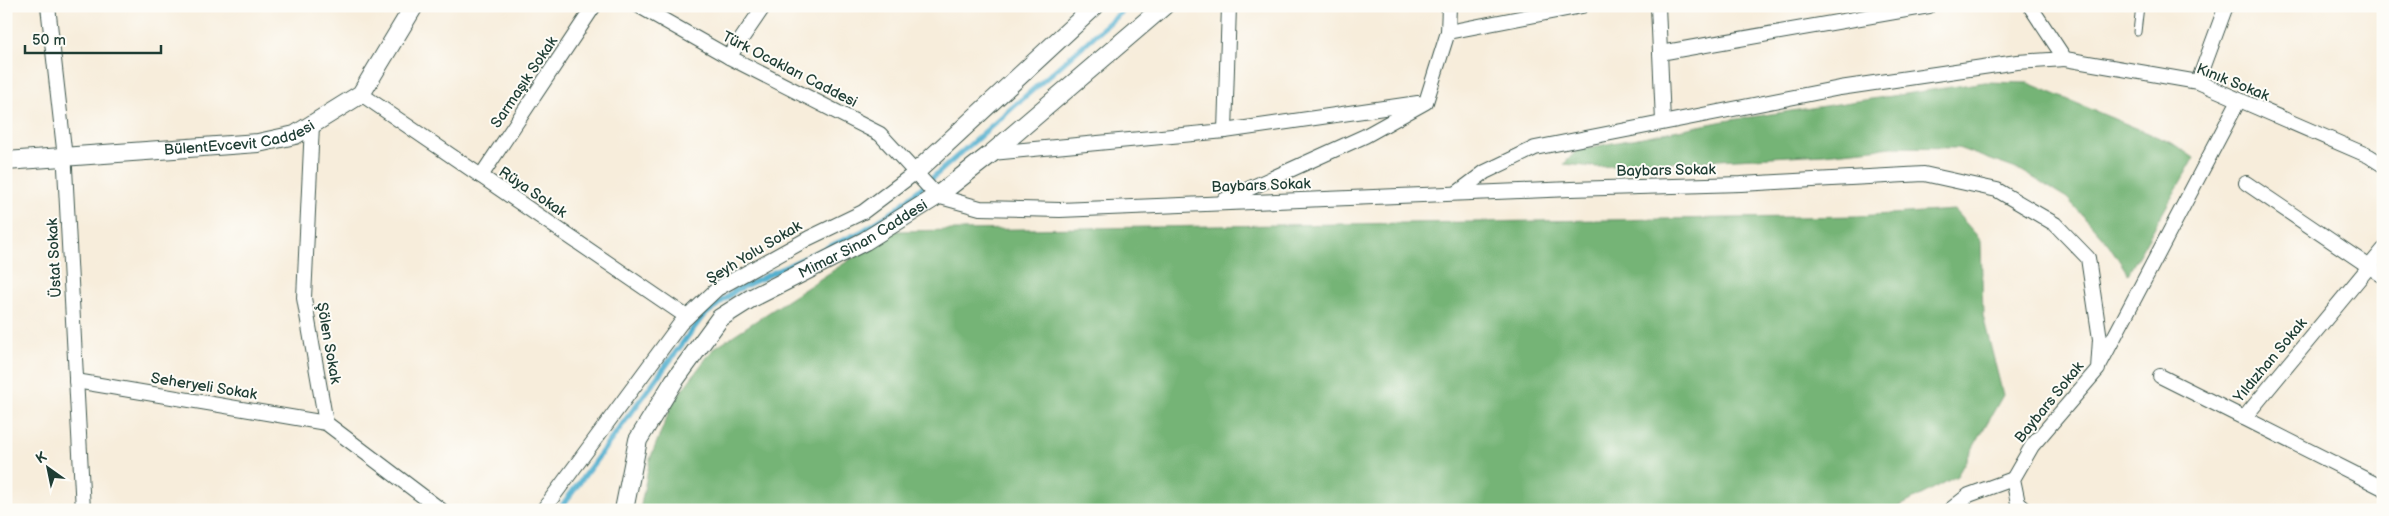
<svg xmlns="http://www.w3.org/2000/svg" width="2389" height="516" viewBox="0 0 2389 516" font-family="'Balsamiq Sans',sans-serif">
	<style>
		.forest { fill: #74b476; stroke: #4a7855 }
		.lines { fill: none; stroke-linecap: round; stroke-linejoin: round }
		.stream { stroke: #4faece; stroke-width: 5.5 }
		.service-casing { stroke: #3f574d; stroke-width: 9 }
		.minor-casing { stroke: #3f574d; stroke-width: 16 }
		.tertiary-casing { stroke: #3f574d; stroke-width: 20 }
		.service { stroke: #fff; stroke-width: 7 }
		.minor { stroke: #fff; stroke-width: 14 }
		.tertiary { stroke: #fff; stroke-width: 18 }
		.labels { text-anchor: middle; stroke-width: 4; stroke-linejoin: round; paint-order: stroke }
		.street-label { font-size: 15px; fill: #1f3d34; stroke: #fdfcf7 }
	</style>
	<rect width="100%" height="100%" fill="#fdfcf7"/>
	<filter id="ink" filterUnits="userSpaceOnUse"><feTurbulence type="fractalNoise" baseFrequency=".02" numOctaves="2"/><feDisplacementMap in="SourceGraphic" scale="10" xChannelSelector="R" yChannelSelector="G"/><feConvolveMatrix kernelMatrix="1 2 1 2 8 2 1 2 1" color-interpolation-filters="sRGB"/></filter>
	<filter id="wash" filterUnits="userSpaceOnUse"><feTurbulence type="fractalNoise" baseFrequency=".0096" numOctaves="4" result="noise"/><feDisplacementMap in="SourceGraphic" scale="20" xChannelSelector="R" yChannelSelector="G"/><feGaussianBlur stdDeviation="1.12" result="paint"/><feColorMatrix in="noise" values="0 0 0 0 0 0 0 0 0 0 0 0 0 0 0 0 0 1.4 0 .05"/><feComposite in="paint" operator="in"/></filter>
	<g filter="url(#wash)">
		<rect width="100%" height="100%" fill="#f7eddb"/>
		<!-- forest -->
		<g class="forest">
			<polygon points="1985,82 2028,83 2172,143 2194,158 2128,274 2109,245 2067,198 2022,171 1958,148 1892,147 1824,154 1597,167 1564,164 1577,150 1724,121"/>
			<polygon points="1954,210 1981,240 1983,316 2003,395 1957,476 1893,510 640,510 650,459 673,402 714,348 894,231 1858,216"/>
		</g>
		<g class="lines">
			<!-- stream -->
			<polyline class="stream" points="559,510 702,317 736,290 861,232 896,210 1128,6"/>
		</g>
	</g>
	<g filter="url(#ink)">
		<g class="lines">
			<defs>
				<polyline id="service" points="2137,32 2140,6"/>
				<g id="minor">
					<polyline points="48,6 64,149 83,510"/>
					<polyline points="639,6 729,57 880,134 937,196 980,208 1060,210 1571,189 1741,184 1924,174 1997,190 2055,224 2088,258 2100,339 2098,369 2032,446 2013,479 2018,503 2026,510"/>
					<polyline points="1658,6 1663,122"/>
					<polyline points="2030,6 2065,59 2198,82 2369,156 2383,165"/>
					<polyline points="1448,32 1449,6"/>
					<polyline points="1660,53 1929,6"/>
					<polyline points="729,57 764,6"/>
					<polyline points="2198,82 2226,6"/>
					<polyline points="361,94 687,317"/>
					<polyline points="312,125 304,298 326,423 441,510"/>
					<polyline points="1225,131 1229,6"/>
					<polyline points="992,153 1225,131 1418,103"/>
					<polyline points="481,176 594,6"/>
					<polyline points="2246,183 2383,276"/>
					<polyline points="1457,193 1485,172 1535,148 1840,88 2017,62 2065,59"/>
					<polyline points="1224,200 1365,136 1426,102 1448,32 1582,6"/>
					<polyline points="2383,250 2244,418 2383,488"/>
					<polyline points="2100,364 2239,100"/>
					<polyline points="2160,376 2244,418"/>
					<polyline points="76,381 326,423"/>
					<polyline points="543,510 680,324 717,289 809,238 863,212 916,172"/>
					<polyline points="1950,510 1969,495 2013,479"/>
				</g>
				<g id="tertiary">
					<path id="s1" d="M6,161L258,143L295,135L361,94L414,6"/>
					<polyline points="916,172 1095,6"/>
					<path id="s2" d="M624,510L638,440L674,381L720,318L750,299L865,241L937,196L992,153L1164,6"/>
				</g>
			</defs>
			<!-- service casing -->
			<use href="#service" class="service-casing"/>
			<!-- minor casing -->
			<use href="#minor" class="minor-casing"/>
			<!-- tertiary casing -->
			<use href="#tertiary" class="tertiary-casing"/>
			<!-- service -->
			<use href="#service" class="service"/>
			<!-- minor -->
			<use href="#minor" class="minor"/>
			<!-- tertiary -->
			<use href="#tertiary" class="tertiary"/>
		</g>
	</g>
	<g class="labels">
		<!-- street labels -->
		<g class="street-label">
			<text transform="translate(790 69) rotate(27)" y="5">Türk Ocakları Caddesi</text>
			<text transform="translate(524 82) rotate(-56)" y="5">Sarmaşık Sokak</text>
			<text transform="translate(2233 82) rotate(22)" y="5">Kınık Sokak</text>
			<text dy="5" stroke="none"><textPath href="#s1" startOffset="235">BülentEvcevit Caddesi</textPath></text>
			<text transform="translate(1666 170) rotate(-1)" y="5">Baybars Sokak</text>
			<text transform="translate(1261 185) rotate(-2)" y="5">Baybars Sokak</text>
			<text transform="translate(533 192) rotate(34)" y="5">Rüya Sokak</text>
			<text dy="5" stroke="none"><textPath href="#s2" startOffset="382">Mimar Sinan Caddesi</textPath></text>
			<text transform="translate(754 252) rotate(-31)" y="5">Şeyh Yolu Sokak</text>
			<text transform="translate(54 258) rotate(-93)" y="5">Üstat Sokak</text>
			<text transform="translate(329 343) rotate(80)" y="5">Şölen Sokak</text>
			<text transform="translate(2270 360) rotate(-50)" y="5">Yıldızhan Sokak</text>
			<text transform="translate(204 386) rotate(9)" y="5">Seheryeli Sokak</text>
			<text transform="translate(2049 402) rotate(-51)" y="5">Baybars Sokak</text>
		</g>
	</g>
	<!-- margin -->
	<rect width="2389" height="516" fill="none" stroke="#fdfcf7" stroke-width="25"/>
	<!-- north arrow -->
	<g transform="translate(48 468) rotate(327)" stroke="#fdfcf7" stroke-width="4" paint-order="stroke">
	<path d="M0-4L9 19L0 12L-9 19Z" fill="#1f3d34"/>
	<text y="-8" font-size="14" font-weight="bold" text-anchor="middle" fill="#1f3d34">K</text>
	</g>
	<!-- scale -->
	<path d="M25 45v8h136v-8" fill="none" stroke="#1f3d34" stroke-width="2.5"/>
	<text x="32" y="45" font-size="15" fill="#1f3d34" stroke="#fdfcf7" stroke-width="4" paint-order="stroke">50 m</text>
</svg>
